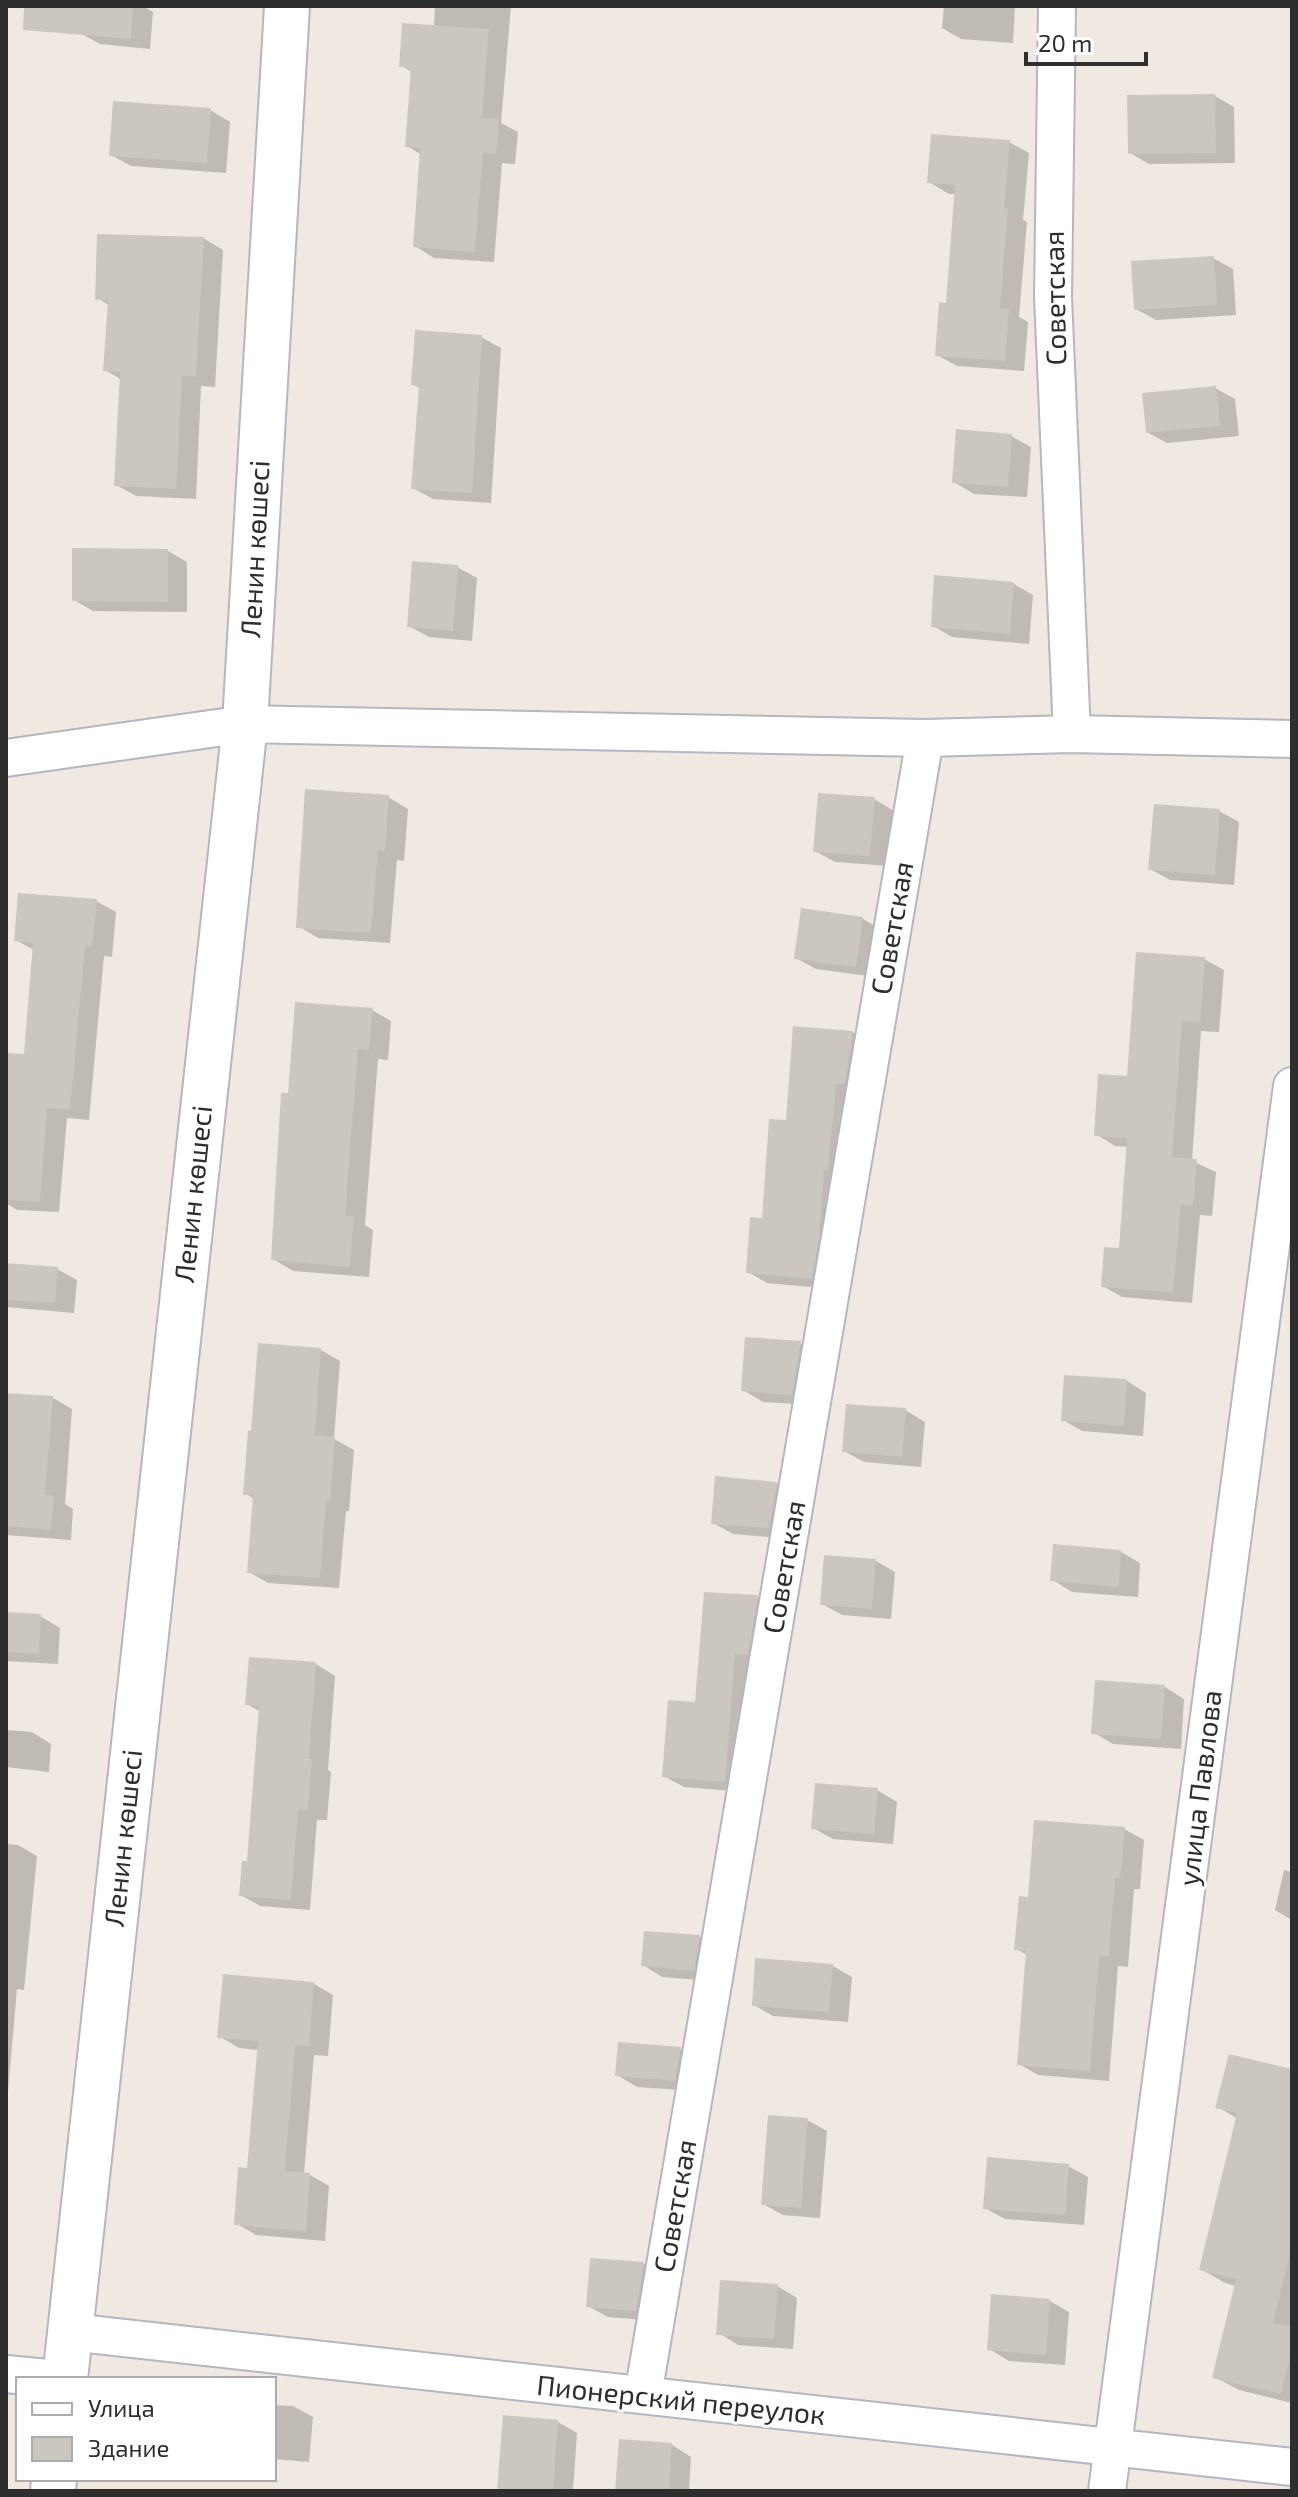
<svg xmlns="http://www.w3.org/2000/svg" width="1298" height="2497" viewBox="0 0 1298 2497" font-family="'Exo 2',sans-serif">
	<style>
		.shadow { fill: #0003 }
		.building { fill: #cbc7bf }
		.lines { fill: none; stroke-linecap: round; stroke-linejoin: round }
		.street-casing { stroke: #b4b7c1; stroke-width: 40 }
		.secondary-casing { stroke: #b4b7c1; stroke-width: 48 }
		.street { stroke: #fff; stroke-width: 36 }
		.secondary { stroke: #fff; stroke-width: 44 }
		.labels { text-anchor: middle; stroke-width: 6; stroke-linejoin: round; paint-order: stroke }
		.street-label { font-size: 28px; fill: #2e2e2e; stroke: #fff }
	</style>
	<rect width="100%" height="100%" fill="#efe9e1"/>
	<!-- shadow -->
	<g class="shadow">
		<polygon points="82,6 143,6 153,12 150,49 100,44 80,33"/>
		<polygon points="435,6 511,6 501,123 518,132 515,164 502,163 494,262 434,258 415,246 422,155 407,146 413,73 401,65 434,27"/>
		<polygon points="944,6 1015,6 1013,43 961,39 942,28"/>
		<polygon points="1215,96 1234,107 1235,163 1149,164 1130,153"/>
		<polygon points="210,110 230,122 226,173 131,166 111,155"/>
		<polygon points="1009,142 1029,153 1023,220 1027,222 1019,317 1028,322 1024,371 957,366 937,355 948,305 957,194 949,194 929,182"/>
		<polygon points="203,238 223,250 215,387 201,386 196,499 136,496 116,485 122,380 105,370 109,305 97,298"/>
		<polygon points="1213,258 1233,269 1236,315 1156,320 1136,309"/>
		<polygon points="481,337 501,348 491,503 433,499 413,488 421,389 413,384"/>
		<polygon points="1215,388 1235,399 1239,436 1167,443 1147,432"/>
		<polygon points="1011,436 1031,447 1027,497 974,494 954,482"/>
		<polygon points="168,551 187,562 187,612 93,611 74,600"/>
		<polygon points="457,567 477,578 472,641 429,637 409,626"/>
		<polygon points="1014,584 1033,595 1029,644 952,637 933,626"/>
		<polygon points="388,797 408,809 404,861 397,860 390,943 318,938 298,926"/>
		<polygon points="874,799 894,811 890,866 835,862 815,851"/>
		<polygon points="1219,811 1239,822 1234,885 1170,880 1150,869"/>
		<polygon points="96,901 116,912 112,957 104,956 89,1120 67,1118 59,1212 17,1210 6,1203 6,1085 26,1057 34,950 16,940"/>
		<polygon points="863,919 882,930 876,977 816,969 796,958"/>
		<polygon points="1204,959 1224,970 1219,1032 1201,1031 1192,1161 1216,1172 1212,1216 1200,1215 1192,1303 1122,1297 1103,1286 1121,1250 1129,1147 1115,1146 1096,1134"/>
		<polygon points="372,1010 391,1021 388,1060 378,1059 365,1225 373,1230 369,1277 293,1271 273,1259 289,1095"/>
		<polygon points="852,1032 872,1044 831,1289 767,1283 748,1272 787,1122"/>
		<polygon points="6,1265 57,1269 77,1280 74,1313 6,1307"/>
		<polygon points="800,1343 820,1354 811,1405 763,1402 743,1390"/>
		<polygon points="321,1350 340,1361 334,1439 354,1450 349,1511 346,1511 339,1588 268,1583 249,1572 254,1499 245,1493"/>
		<polygon points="1127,1381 1146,1393 1143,1436 1082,1431 1063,1420"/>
		<polygon points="6,1395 53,1398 72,1409 65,1504 73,1509 71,1540 6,1535"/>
		<polygon points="905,1410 925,1422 921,1467 864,1462 844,1451"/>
		<polygon points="777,1484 796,1495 789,1539 733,1534 713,1523"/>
		<polygon points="1121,1552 1140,1563 1138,1597 1072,1592 1053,1580"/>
		<polygon points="876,1561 895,1572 891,1619 842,1615 822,1604"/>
		<polygon points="757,1597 777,1609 745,1792 684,1787 664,1776 697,1704"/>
		<polygon points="6,1614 40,1616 60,1628 58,1664 6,1661"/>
		<polygon points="251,1659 316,1664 335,1676 328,1770 331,1772 327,1820 317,1820 310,1910 260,1906 241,1895 249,1863 261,1712 247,1704"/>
		<polygon points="1097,1682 1165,1687 1184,1699 1181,1749 1113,1744 1093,1732"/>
		<polygon points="6,1730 32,1732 51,1744 49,1772 6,1767"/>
		<polygon points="877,1790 897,1802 893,1844 833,1839 813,1828"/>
		<polygon points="1124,1829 1144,1840 1140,1889 1134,1889 1128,1967 1118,1966 1109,2081 1038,2075 1019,2064 1027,1955 1016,1949"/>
		<polygon points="6,1844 18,1845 37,1856 24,1990 17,1989 6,2114"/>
		<polygon points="1284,1870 1292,1872 1292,1920 1275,1910"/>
		<polygon points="699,1937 719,1948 713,1981 662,1977 643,1965"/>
		<polygon points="833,1966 852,1977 848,2022 773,2016 754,2005"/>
		<polygon points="314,1984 333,1995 328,2056 314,2055 304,2174 310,2175 329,2186 325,2241 256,2235 236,2223 249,2170 259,2050 239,2048 219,2036"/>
		<polygon points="680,2049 700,2060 695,2091 637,2087 617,2075"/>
		<polygon points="1292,2071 1292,2403 1239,2390 1215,2377 1237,2286 1225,2283 1201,2269 1238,2119 1218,2107"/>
		<polygon points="807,2120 827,2131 820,2218 783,2215 763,2204"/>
		<polygon points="1068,2166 1088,2177 1084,2225 1005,2219 985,2208"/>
		<polygon points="592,2260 644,2264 663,2276 655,2321 608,2317 588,2306"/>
		<polygon points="777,2286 797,2298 793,2349 738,2345 719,2333"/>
		<polygon points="1050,2301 1069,2312 1065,2365 1009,2361 989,2349"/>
		<polygon points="274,2405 293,2406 313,2417 309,2462 274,2459"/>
		<polygon points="558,2422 577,2433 573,2491 499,2491"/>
		<polygon points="621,2441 672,2445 691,2457 689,2491 617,2491"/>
	</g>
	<!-- building -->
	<g class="building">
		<polygon points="24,6 133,6 131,39 23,30"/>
		<polygon points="402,23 489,29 482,118 499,119 496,154 483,153 475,252 413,247 420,148 405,147 411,68 399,67"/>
		<polygon points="1215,94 1216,153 1128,154 1127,95"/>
		<polygon points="113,101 211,108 207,163 109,156"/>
		<polygon points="931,134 1010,140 1004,208 1008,208 1000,308 1009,309 1005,361 935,356 939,302 946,303 955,185 927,183"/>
		<polygon points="97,234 204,237 196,377 182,376 176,489 114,486 120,372 103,371 108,300 95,300"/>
		<polygon points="1214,256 1217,305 1134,310 1131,261"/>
		<polygon points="415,330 482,335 472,493 411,489 419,386 411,385"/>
		<polygon points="1216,386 1220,426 1146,433 1142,393"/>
		<polygon points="956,429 1012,434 1008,487 952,483"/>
		<polygon points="72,548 168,549 168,602 72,601"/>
		<polygon points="412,561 458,565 453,631 407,627"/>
		<polygon points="934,575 1014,582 1010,634 931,627"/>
		<polygon points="305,789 389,795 385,851 378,850 371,933 296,928"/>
		<polygon points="818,793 875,797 870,856 813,852"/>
		<polygon points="1154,804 1220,809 1215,875 1148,870"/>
		<polygon points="18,893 97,899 92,947 85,946 70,1110 47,1108 40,1202 6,1200 6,1053 24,1054 33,943 14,941"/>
		<polygon points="801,908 863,917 856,967 794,959"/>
		<polygon points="1136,952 1205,957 1200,1022 1182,1021 1172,1157 1197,1159 1193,1206 1181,1205 1173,1292 1101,1287 1104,1247 1119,1248 1127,1138 1094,1136 1098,1074 1127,1076"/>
		<polygon points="295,1002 373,1008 369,1050 358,1049 345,1216 354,1216 350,1267 271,1260 281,1093 288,1093"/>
		<polygon points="793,1026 853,1031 845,1084 836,1084 828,1170 824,1170 819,1238 812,1279 746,1273 750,1217 762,1218 769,1119 786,1120"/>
		<polygon points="6,1263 58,1267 55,1303 6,1300"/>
		<polygon points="745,1337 801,1341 792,1395 741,1391"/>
		<polygon points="258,1343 321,1348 315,1435 335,1437 330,1501 326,1501 320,1578 247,1573 253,1495 243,1495 248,1430 251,1431"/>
		<polygon points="1064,1375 1127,1379 1124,1426 1061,1421"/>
		<polygon points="6,1393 53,1396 45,1495 54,1496 51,1530 6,1526"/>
		<polygon points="846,1404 906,1408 902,1457 842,1452"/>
		<polygon points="715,1476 777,1482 769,1528 711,1524"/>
		<polygon points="1053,1544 1121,1550 1119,1587 1050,1581"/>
		<polygon points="824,1555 876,1559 872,1609 820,1605"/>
		<polygon points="704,1592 758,1595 748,1655 735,1654 725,1782 662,1777 668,1700 695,1702"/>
		<polygon points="6,1612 41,1614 39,1654 6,1652"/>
		<polygon points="249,1657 316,1662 309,1759 312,1759 308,1810 298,1810 291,1900 239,1896 242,1861 247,1861 259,1706 245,1705"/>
		<polygon points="1095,1680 1165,1685 1161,1739 1091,1734"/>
		<polygon points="815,1783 878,1788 874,1834 811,1829"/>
		<polygon points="1034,1820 1125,1827 1120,1879 1115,1878 1109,1957 1099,1956 1090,2071 1017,2065 1026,1951 1014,1950 1019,1896 1028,1897"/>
		<polygon points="644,1931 700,1935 694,1971 641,1966"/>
		<polygon points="755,1958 833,1964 829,2012 752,2006"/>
		<polygon points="223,1974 314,1982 309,2046 295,2045 285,2171 310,2173 306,2231 234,2225 238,2167 247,2168 258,2041 217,2038"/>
		<polygon points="618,2042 681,2047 675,2081 615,2076"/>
		<polygon points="1229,2054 1292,2069 1292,2246 1273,2323 1292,2327 1292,2349 1281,2394 1212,2378 1236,2279 1199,2270 1237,2113 1215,2108"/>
		<polygon points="768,2115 808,2118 801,2208 761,2205"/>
		<polygon points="987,2157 1069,2164 1065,2215 983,2209"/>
		<polygon points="590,2258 644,2262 636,2311 586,2307"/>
		<polygon points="720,2280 778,2284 774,2339 716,2335"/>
		<polygon points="991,2294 1050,2299 1046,2355 987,2350"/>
		<polygon points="503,2415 558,2420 553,2491 497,2491"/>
		<polygon points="619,2439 672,2443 669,2491 615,2491"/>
	</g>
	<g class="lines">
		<defs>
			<g id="street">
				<polyline points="1057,6 1053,297 1072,734"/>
				<polyline points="6,758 245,724 925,738 1072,734 1292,739"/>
				<polyline points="70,2332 1292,2467"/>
				<polyline points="6,2374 58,2379"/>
				<polyline points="643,2395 925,738"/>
				<polyline points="1107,2491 1292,1086"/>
			</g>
			<g id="secondary">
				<polyline points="65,2379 245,724 287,6"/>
				<polyline points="53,2491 54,2479"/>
			</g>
		</defs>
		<!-- street casing -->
		<use href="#street" class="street-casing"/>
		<!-- secondary casing -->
		<use href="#secondary" class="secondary-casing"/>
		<!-- street -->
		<use href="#street" class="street"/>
		<!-- secondary -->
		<use href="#secondary" class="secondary"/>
	</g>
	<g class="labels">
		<!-- street labels -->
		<g class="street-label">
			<text transform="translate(1055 298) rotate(-91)" y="10">Советская</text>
			<text transform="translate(255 549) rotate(-87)" y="10">Ленин көшесі</text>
			<text transform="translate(892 928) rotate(-80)" y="10">Советская</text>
			<text transform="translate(193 1194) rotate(-84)" y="10">Ленин көшесі</text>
			<text transform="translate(784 1567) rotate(-80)" y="10">Советская</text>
			<text transform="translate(1200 1788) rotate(-83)" y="10">улица Павлова</text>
			<text transform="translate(123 1838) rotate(-84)" y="10">Ленин көшесі</text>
			<text transform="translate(675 2206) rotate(-80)" y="10">Советская</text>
			<text transform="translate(681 2400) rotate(6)" y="10">Пионерский переулок</text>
		</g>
	</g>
	<!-- border -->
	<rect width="1298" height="2497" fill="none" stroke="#2e2e2e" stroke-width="16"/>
	<!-- legend -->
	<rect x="16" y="2377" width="260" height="104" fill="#ffffff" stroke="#ababab" stroke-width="2"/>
	<rect x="32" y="2403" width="40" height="12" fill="#ffffff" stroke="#ababab" stroke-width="2"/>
	<text x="88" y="2417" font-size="24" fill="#2e2e2e">Улица</text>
	<rect x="32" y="2437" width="40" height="24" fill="#cbc7bf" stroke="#ababab" stroke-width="2"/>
	<text x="88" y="2457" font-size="24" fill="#2e2e2e">Здание</text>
	<!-- scale -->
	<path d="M1026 52v12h120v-12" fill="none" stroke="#2e2e2e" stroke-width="4"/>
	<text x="1038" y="52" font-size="24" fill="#2e2e2e" stroke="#ffffff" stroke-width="6" paint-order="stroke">20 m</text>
</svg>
